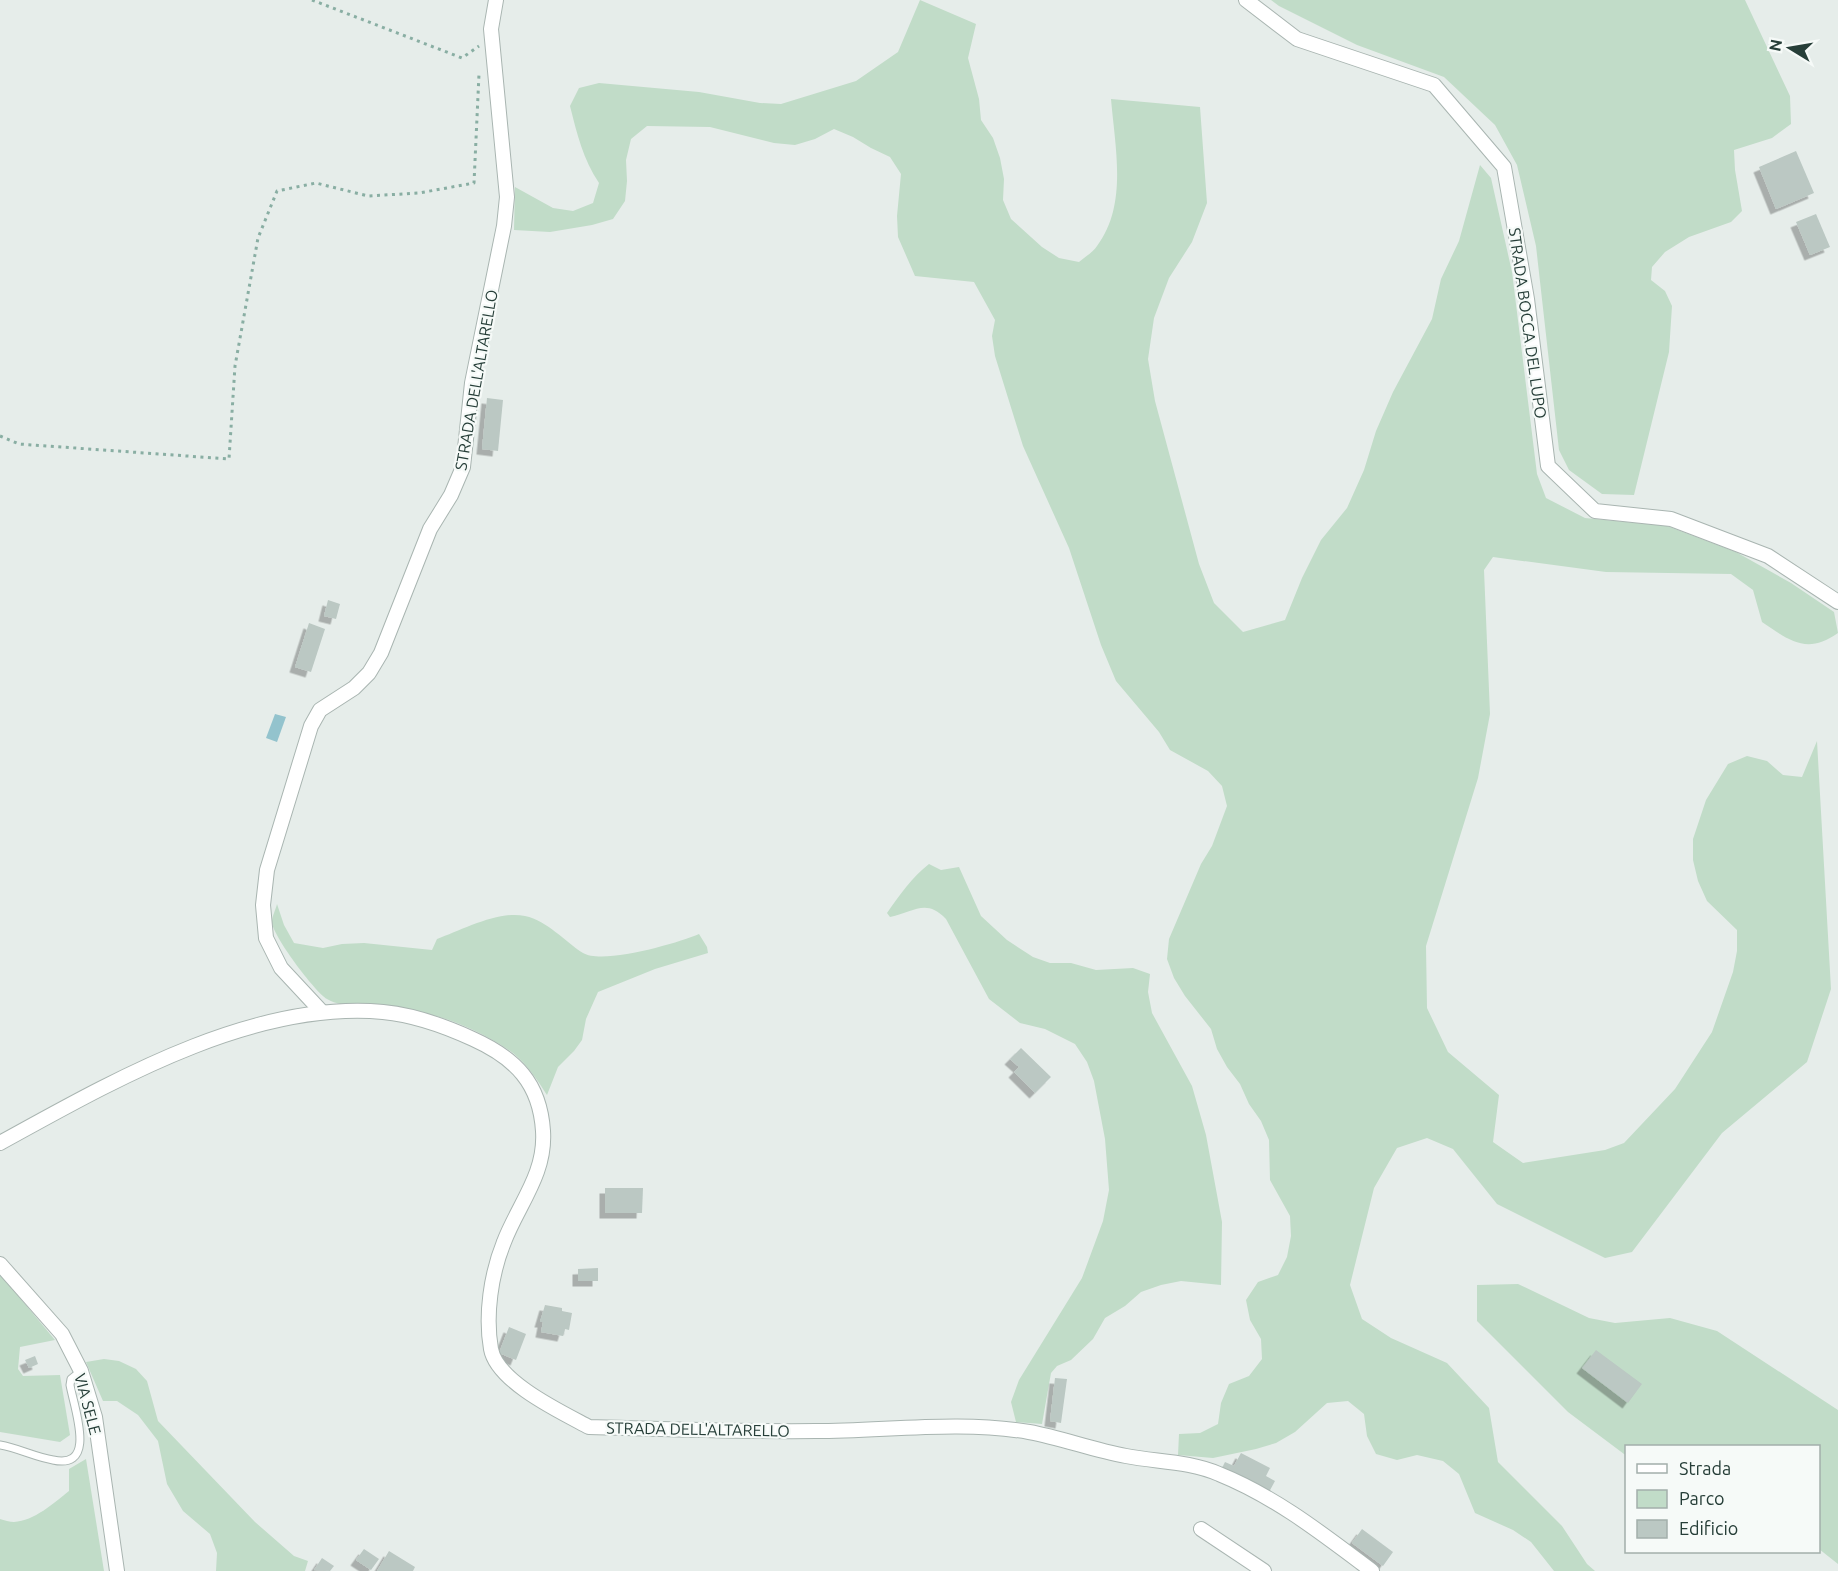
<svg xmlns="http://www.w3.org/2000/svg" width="1838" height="1571" viewBox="0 0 1838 1571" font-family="Ubuntu,sans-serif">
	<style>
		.green { fill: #c1dcc8 }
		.water { fill: #93c3cd }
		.building { fill: #bbc8c3; filter: url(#shadow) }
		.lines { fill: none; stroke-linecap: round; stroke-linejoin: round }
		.service-casing { stroke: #a9b5b1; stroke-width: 9 }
		.minor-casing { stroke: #a9b5b1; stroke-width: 16 }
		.path { stroke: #89aea3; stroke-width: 3; stroke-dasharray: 3 4.5; stroke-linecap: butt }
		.service { stroke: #fff; stroke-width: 7 }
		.minor { stroke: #fff; stroke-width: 14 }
		.labels { text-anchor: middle; stroke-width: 4.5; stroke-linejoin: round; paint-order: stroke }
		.street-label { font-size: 16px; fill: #263e38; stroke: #f6faf8 }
	</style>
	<defs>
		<filter id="shadow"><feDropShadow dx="-5.5" dy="5.5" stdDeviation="0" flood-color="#0004"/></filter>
	</defs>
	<rect width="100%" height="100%" fill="#e6edea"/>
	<!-- green -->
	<g class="green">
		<path d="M920,0L976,24L968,58L979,99L981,120L993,138L1000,158L1004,179L1003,200L1011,219L1042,247L1059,258L1079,262C1085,257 1093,252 1097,246C1128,205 1115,147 1111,99L1200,107L1207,203L1192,242L1169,278L1154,318L1148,359L1155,401L1199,564L1214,603L1243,632L1285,620L1302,578L1321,540L1347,508L1364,470L1376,431L1393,392L1432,319L1441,279L1459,241L1480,165L1491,178L1512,272L1537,474L1546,498L1585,518L1667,526L1736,552L1791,583L1834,612L1838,633C1807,655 1790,641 1762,622L1753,590L1731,574L1606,572L1493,557L1484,570L1490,714L1478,778L1426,946L1427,1008L1448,1052L1499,1095L1493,1142L1523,1163L1605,1150L1624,1143L1675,1089L1712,1032L1733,972L1737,951V930L1707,901L1698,881L1693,860V839L1706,800L1728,764L1747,756L1767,761L1783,775L1802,777L1817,741L1831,989L1807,1062L1722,1133L1632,1252L1605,1258L1497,1204L1453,1149L1427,1138L1397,1148L1374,1188L1350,1285L1362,1319L1391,1338L1447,1363L1489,1408L1498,1462L1562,1526L1587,1564L1595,1571H1554L1531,1542L1513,1530L1475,1513L1459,1474L1443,1461L1417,1455L1397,1460L1376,1454L1367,1436L1364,1414L1348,1401L1327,1403L1295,1432L1276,1443L1256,1449L1213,1458L1178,1455L1179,1434L1200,1433L1218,1424L1221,1403L1229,1384L1249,1376L1262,1359L1261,1339L1250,1320L1246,1300L1258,1282L1278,1275L1287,1257L1291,1236L1290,1216L1270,1180L1269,1140L1261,1121L1249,1104L1240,1084L1227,1067L1217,1049L1211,1029L1185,996L1174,978L1167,959L1169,939L1201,864L1212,846L1227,806L1222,786L1208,771L1170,750L1159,732L1116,681L1101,645L1069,548L1023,446L995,356L992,336L995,320L974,282L915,276L898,237L897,216L901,174L890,157L871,148L853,137L834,129L815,139L795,145L774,143L710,127L647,126L631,139L626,160L627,181L625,201L613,219L592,225L550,232L514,230L515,187L553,208L573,211L593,203L599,183C583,159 577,134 570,106L579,88L599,83L699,92L760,103L781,104L856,81L898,52Z"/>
		<polygon points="1271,0 1745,0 1790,96 1791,124 1772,138 1734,150 1735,170 1742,211 1731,222 1689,237 1665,252 1652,267 1651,280 1665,291 1672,306 1669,352 1634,495 1602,494 1569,470 1559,450 1536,246 1517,165 1495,125 1444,77 1357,45 1279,6"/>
		<path d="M929,864L941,870L959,867L981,916L1007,940L1033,957L1050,963H1071L1096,970L1133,968L1150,974L1148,992L1152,1013L1192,1086L1206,1135L1222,1222L1221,1285L1181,1281L1161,1285L1141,1292L1125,1306L1105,1318L1093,1339L1071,1360L1057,1366L1051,1373L1042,1424L1016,1422L1011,1402L1019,1380L1082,1278L1103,1221L1109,1190L1105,1139L1094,1081L1087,1062L1075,1044L1045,1029L1020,1023L989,999L946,919C926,898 914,912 890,917L887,913C899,896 912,877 929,864Z"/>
		<path d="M277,904L284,925L294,943L323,948L342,944L364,943L432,950L437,939C462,930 499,910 525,916C548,921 564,941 583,953C603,965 678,943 699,934L707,947L708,953L655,969L598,992L586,1019L582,1040L574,1051L558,1067L547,1095C538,1081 527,1064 513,1053C478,1028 433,1011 390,1007C371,1006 344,1009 327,999C315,992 272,935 272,922C272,916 276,909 277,904Z"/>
		<polygon points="0,1274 55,1340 20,1347 18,1369 23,1376 60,1375 70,1435 60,1442 0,1432"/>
		<polygon points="1518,1284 1589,1318 1615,1323 1670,1318 1717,1331 1838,1410 1838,1564 1819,1549 1818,1446 1626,1446 1626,1455 1624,1454 1568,1412 1477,1321 1477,1285"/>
		<polygon points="104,1359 119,1361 136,1369 147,1381 158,1421 255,1522 294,1556 308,1561 305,1571 216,1571 217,1553 210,1534 183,1511 167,1484 158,1441 138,1415 117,1401 103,1401 86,1362"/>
		<path d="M86,1459L104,1571H0V1519C4,1520 10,1522 14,1522C34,1521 54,1503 69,1491V1469Z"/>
	</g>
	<!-- water -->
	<polygon class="water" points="275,714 286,717 277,742 266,738"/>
	<!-- building -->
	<g class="building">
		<polygon points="1796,151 1814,193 1776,209 1759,167"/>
		<polygon points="1816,214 1830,247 1810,255 1796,222"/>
		<polygon points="487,398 503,400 498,451 482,449"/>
		<polygon points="328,600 340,604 336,619 324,616"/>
		<polygon points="309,623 325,629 311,672 295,667"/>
		<polygon points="1021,1048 1051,1077 1035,1093 1014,1072 1019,1067 1010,1059"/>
		<polygon points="605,1188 643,1188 642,1213 605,1213"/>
		<polygon points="598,1268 598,1281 578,1281 578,1269"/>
		<polygon points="545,1305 562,1308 562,1311 572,1313 569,1330 565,1329 563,1336 541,1332 543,1322 540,1322"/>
		<polygon points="509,1327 526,1334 516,1360 499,1353"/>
		<polygon points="1596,1350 1642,1384 1628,1403 1582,1368"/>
		<polygon points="35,1356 38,1364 29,1368 25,1360"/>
		<polygon points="1055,1378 1067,1379 1061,1423 1050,1421"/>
		<polygon points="1241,1453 1270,1468 1266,1476 1275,1481 1269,1492 1232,1472 1230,1475 1221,1470 1225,1462 1234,1466"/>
		<polygon points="1362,1529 1393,1552 1383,1566 1352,1543"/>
		<polygon points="364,1549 379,1559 371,1570 356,1560"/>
		<polygon points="389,1551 415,1567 413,1571 377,1571"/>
		<polygon points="322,1558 334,1566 330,1571 314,1570"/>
	</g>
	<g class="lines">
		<defs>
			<path id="service" d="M0,1445C18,1448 35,1457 53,1460C98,1470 74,1408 70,1385L71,1379L81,1371"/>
			<g id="minor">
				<polyline points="1246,0 1297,39 1434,85 1504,167 1527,299 1548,466 1595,511 1671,519 1768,556 1838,602"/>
				<polyline points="322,1012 281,968 266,938 263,905 267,870 311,726 320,710 354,688 369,673 381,653 430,529 451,495 463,467 472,383 504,226 507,197 491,29 496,0"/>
				<path d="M0,1143C111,1082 252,1000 383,1012C414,1015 445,1026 473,1039C515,1058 540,1083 543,1131C546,1174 518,1205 504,1242C491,1274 485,1315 491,1349C497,1382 561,1412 589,1427C664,1429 740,1432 816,1431C886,1431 959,1420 1029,1432C1062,1438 1093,1450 1126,1456C1157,1462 1189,1461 1219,1474C1276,1497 1324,1535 1372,1571"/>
				<polyline points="0,1264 62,1334 81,1371 95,1417 117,1571"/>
				<polyline points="1201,1529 1264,1571"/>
			</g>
		</defs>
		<!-- service casing -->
		<use href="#service" class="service-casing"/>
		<!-- minor casing -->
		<use href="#minor" class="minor-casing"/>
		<!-- path -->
		<g class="path">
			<polyline points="312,0 462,58 479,46"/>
			<polyline points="0,436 19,444 229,459 235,366 258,238 277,191 316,183 368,196 419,193 474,183 479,74"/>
		</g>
		<!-- service -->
		<use href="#service" class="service"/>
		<!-- minor -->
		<use href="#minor" class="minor"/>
	</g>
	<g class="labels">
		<!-- street labels -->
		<g class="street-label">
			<text transform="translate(1528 323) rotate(82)" y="6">STRADA BOCCA DEL LUPO</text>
			<text transform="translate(476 380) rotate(-80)" y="6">STRADA DELL'ALTARELLO</text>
			<text transform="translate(88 1404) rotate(75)" y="6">VIA SELE</text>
			<text transform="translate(698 1429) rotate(1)" y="6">STRADA DELL'ALTARELLO</text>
		</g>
	</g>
	<!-- legend -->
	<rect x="1625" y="1445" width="195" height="108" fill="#f6faf8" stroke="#a3afab" stroke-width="1.5"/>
	<rect x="1637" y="1464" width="30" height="9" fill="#ffffff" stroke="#a3afab" stroke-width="1.5"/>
	<text x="1679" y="1475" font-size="18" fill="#263e38">Strada</text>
	<rect x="1637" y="1490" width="30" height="18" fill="#c1dcc8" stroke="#a3afab" stroke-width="1.5"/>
	<text x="1679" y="1505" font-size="18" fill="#263e38">Parco</text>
	<rect x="1637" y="1520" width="30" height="18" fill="#bbc8c3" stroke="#a3afab" stroke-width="1.5"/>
	<text x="1679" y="1535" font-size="18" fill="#263e38">Edificio</text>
	<!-- north arrow -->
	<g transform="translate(1790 48) rotate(281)" stroke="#f6faf8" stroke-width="4.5" paint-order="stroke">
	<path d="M0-4.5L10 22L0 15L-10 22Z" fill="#263e38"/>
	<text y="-9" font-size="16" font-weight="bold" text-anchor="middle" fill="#263e38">N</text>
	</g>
</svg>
